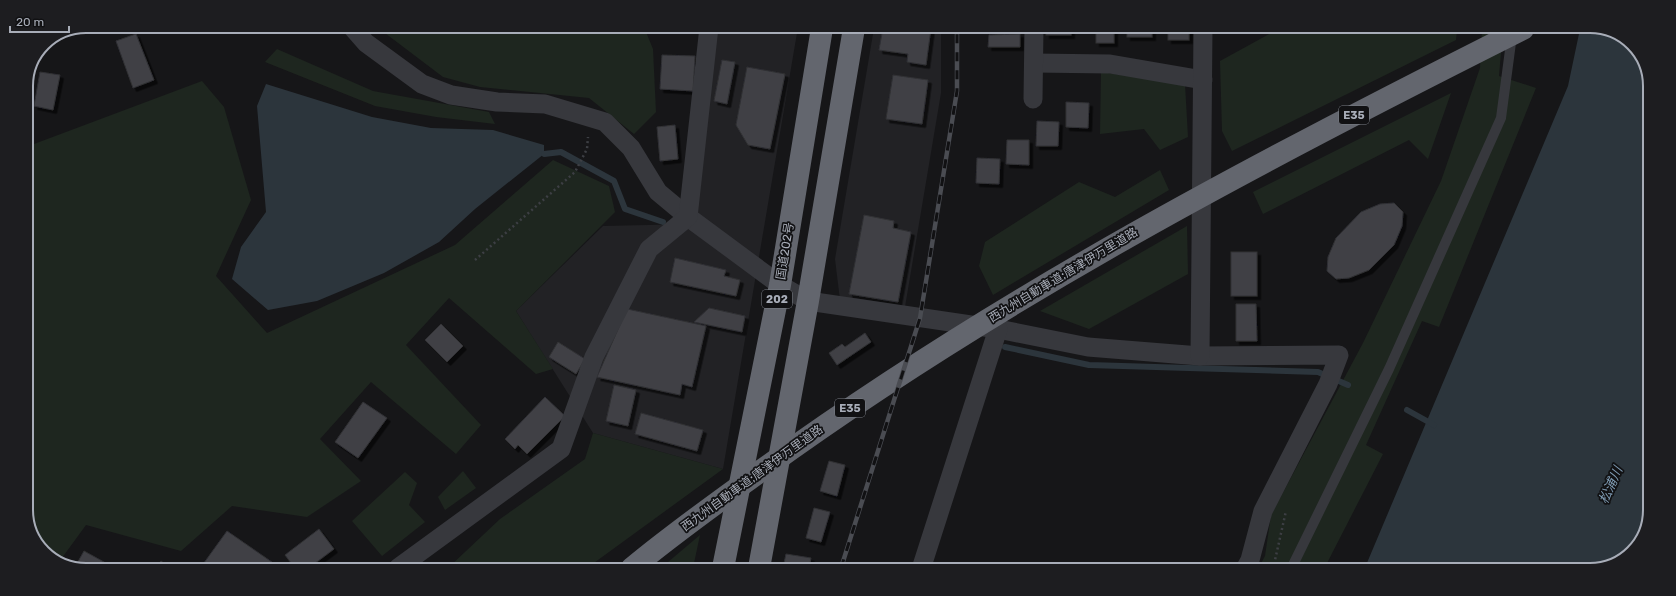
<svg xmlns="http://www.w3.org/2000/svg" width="1676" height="596" viewBox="0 0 1676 596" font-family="Rubik,'Noto Sans JP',sans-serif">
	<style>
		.built { fill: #222225 }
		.green { fill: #1e261f }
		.water { fill: #2c353c }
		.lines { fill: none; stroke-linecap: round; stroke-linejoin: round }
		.stream { stroke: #2c353c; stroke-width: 6 }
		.building { fill: #404145; stroke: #303034; filter: url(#shadow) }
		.path { stroke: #3d3f44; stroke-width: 2.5; stroke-dasharray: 2 3; stroke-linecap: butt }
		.lane { stroke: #37383d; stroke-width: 10 }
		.street { stroke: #37383d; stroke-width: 19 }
		.highway { stroke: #63666e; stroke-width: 22 }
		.rail-casing { stroke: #4a4c52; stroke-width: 4.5 }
		.rail { stroke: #111113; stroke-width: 3; stroke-dasharray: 9; stroke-linecap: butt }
		.labels { text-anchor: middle; stroke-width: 3.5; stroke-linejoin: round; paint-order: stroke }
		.shield { fill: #111113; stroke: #7b7e86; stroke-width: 1 }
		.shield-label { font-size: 11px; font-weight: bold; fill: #a8adb8 }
		.street-label { font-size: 12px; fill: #a8adb8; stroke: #111113 }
		.water-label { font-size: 13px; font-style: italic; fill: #7f9bb3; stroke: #111113 }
		.rim { fill: none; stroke: #a8adb8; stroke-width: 2 }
	</style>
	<defs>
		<filter id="shadow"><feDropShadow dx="3.5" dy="3.5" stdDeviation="0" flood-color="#0009"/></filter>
	</defs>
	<rect width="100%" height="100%" fill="#161618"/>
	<!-- built -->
	<g class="built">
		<polygon points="714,27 798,27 723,469 593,433 516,311 603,226 693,224"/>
		<polygon points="874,28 941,28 941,93 905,307 840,300 835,259"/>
	</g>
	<!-- green -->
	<g class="green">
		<polygon points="377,27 644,27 653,49 656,112 634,134 589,98 480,87 443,77"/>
		<polygon points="1280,28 1457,29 1456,40 1232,151 1222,131 1220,61"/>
		<polygon points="1482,29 1503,29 1499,76 1536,88 1439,327 1422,321 1366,445 1383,454 1324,569 1258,569 1265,556 1271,515 1363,343 1441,181 1480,68"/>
		<polygon points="277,49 373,91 489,112 495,124 436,117 375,106 265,62"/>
		<polygon points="1101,72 1185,84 1188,137 1160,150 1144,129 1100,134"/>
		<polygon points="202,81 224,107 251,200 216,276 267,333 455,245 553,160 609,186 615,212 516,311 553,369 536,374 449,298 406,345 481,425 456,454 371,382 320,439 361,481 307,517 232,506 181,551 86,525 59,562 39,547 26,514 26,147"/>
		<polygon points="1451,93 1428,159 1409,140 1263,214 1253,192"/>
		<polygon points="1160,170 1169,190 993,295 979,266 985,242 1079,182 1115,197"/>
		<polygon points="1187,226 1188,274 1089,329 1040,311"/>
		<polygon points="593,433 723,469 587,568 448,568 500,519 585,459"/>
		<polygon points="463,471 476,488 445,510 438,497"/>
		<polygon points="405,472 417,483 409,505 425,522 382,556 352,521"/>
		<polygon points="700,535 693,568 661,568"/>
	</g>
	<!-- water -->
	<g class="water">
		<polygon points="1580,29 1609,29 1637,49 1650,82 1647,529 1626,558 1590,570 1364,570 1568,86"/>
		<polygon points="266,84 372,117 431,128 493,130 544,145 544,154 475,209 439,242 384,273 317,301 268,310 232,279 241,247 266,212 257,106"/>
	</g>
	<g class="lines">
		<!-- stream -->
		<g class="stream">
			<polyline points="544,154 561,152 614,181 625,209 663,222"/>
			<polyline points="1005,347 1089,365 1318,372 1348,385"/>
			<polyline points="1407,410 1434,425"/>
		</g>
	</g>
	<!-- building -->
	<g class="building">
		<polygon points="883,28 931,28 926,65 907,62 908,54 879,50"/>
		<rect x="1046" y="28" width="25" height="7"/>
		<rect x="1096" y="28" width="18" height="15"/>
		<rect x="1127" y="28" width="25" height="9"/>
		<rect x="1168" y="28" width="21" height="12"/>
		<polygon points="136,34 154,80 133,88 116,41"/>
		<polygon points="1020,34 1020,47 988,47 989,35"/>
		<polygon points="662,55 695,56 693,91 660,89"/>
		<polygon points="722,60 735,62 727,104 714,101"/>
		<polygon points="747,67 785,74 770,149 748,145 736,125"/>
		<polygon points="40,72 60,75 53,110 34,106"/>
		<polygon points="893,75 928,80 922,124 886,119"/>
		<polygon points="1066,102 1089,103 1088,128 1066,127"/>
		<polygon points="1037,121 1059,122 1058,146 1036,146"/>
		<polygon points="675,125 678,159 660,161 657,127"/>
		<polygon points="1007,140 1029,140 1029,165 1006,164"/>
		<polygon points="977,158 1000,159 999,184 976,183"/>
		<polygon points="1394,203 1403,212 1402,226 1394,245 1369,270 1349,278 1336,279 1327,271 1328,257 1336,238 1361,212 1380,204"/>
		<polygon points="864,215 894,221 893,228 911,232 898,302 849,294"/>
		<rect x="1231" y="252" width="26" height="44"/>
		<polygon points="675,258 726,270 724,276 740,280 736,296 670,282"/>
		<polygon points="1236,304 1256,304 1257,341 1236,341"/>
		<polygon points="709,308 745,316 742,332 694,322"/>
		<polygon points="627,309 706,326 692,387 682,384 680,395 597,377"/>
		<polygon points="441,324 463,346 447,362 425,340"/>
		<polygon points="865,333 871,342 837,365 829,353 842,344 845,347"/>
		<polygon points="558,342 585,359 576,374 549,357"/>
		<polygon points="614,385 636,390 628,426 606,421"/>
		<polygon points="545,397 565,416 527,454 518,445 515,449 505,439"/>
		<polygon points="363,402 387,418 358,458 335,442"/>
		<polygon points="641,413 703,430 697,451 635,434"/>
		<polygon points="829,461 845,465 837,496 820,491"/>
		<polygon points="814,508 830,512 821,542 806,538"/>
		<polygon points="319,529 334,549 310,567 294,567 285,555"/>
		<polygon points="227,531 279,567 201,567"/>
		<polygon points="84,551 113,567 75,567"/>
		<polygon points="786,554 811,558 809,568 783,568"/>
		<polygon points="161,561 169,567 157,567"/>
	</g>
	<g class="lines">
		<!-- path -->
		<g class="path">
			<polyline points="475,260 575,172 587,149 588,137"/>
			<polyline points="1273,569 1286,511"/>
		</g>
		<!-- lane -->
		<polyline class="lane" points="1291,569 1389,369 1501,118 1512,35"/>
		<!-- street -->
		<g class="street">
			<polyline points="352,27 366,43 422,84 451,95 497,102 545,104 605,122 631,148 658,192 688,217 780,285 808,301 998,329 1088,347 1200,356 1339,355 1328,384 1263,511 1250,560 1245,569"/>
			<polyline points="1034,63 1110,64 1203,80"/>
			<polyline points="1033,99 1034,28"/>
			<polyline points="1200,356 1203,28"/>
			<polyline points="398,568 561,449 594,357 649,249 688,217 709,27"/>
			<polyline points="921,569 998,329"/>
		</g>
		<!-- highway -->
		<g class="highway">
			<path d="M632,568C674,533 718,502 762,470C1000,297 1260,161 1523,29"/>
			<polyline points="723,568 780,285 822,28"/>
			<polyline points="759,568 808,301 854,28"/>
		</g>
		<defs>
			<polyline id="rail" points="841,568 920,318 957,91 957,28"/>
		</defs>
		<!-- rail casing -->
		<use href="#rail" class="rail-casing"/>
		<!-- rail -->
		<use href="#rail" class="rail"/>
	</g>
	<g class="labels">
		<!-- shield labels -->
		<g class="shield">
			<rect x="1339" y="106" width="30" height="18" rx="3"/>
			<rect x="762" y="290" width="30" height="18" rx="3"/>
			<rect x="835" y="399" width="30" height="18" rx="3"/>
		</g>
		<g class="shield-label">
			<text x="1354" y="119">E35</text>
			<text x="777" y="303">202</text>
			<text x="850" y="412">E35</text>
		</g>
		<!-- street labels -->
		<g class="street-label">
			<text transform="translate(785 251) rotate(-81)" y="4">国道202号</text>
			<text transform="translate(1063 275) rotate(-31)" y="4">西九州自動車道;唐津伊万里道路</text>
			<text transform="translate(752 478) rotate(-36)" y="4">西九州自動車道;唐津伊万里道路</text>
		</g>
		<!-- water labels -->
		<g class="water-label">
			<text transform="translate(1610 485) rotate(-66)" y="5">松浦川</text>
		</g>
	</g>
	<!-- crop -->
	<path d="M0 0H1676V596H0ZM86 33H1590A53 53 0 0 1 1643 86V510A53 53 0 0 1 1590 563H86A53 53 0 0 1 33 510V86A53 53 0 0 1 86 33Z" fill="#1d1d20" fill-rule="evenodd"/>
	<path class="rim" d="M86 33H1590A53 53 0 0 1 1643 86V510A53 53 0 0 1 1590 563H86A53 53 0 0 1 33 510V86A53 53 0 0 1 86 33Z"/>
	<!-- scale -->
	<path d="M10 26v6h59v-6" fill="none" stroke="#a8adb8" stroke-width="2"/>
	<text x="16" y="26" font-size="12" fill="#a8adb8" stroke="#111113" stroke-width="3" paint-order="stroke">20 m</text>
</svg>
